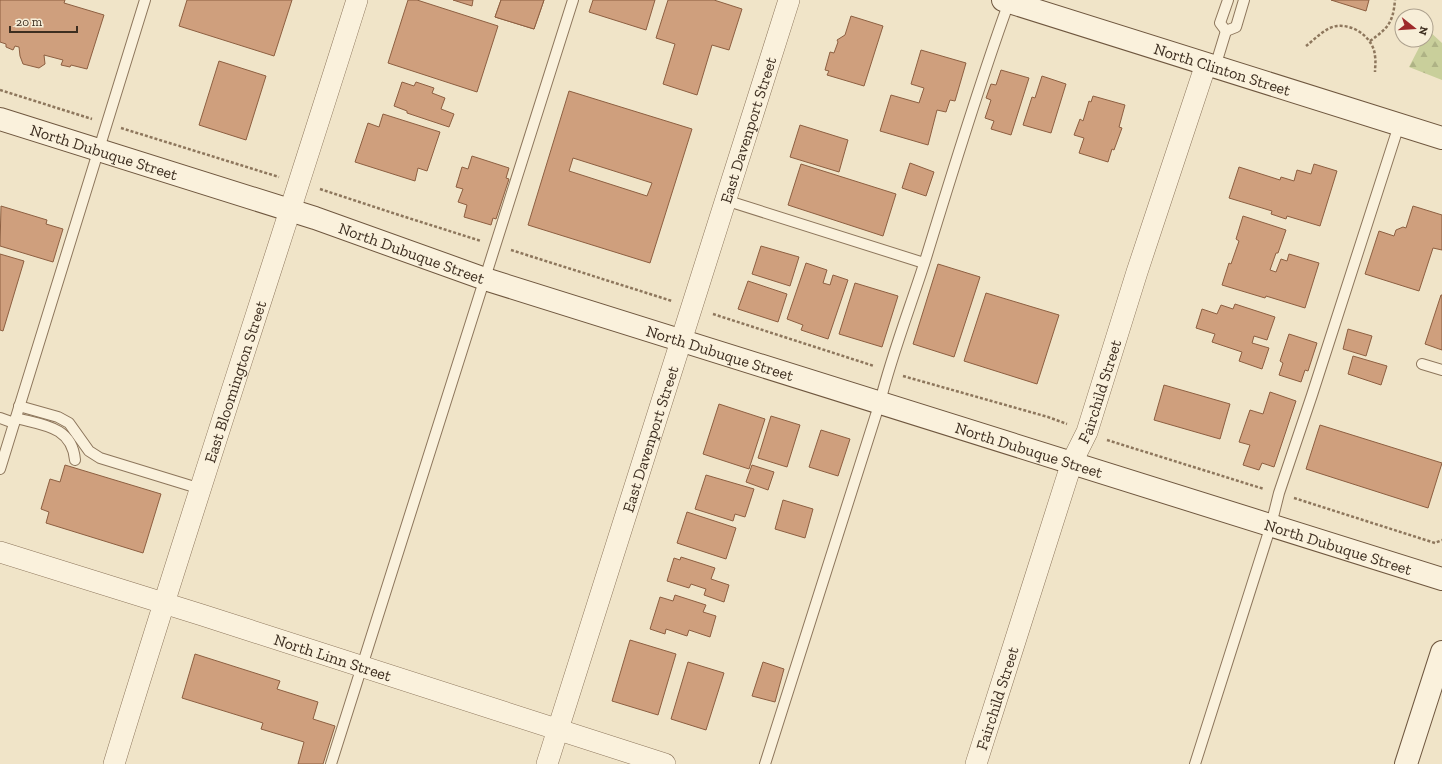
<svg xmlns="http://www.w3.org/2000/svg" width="1442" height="764" viewBox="0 0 1442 764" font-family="'Zilla Slab',serif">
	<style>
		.forest { fill: url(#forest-firs) }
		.building { fill: #cf9f7d; stroke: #8d5f41; fill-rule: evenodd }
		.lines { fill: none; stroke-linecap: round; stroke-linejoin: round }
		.lane-casing { stroke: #8d765c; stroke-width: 12 }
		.street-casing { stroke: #8d765c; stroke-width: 22 }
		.secondary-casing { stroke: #6f573f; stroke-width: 24 }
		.path { stroke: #8d765c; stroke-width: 2.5; stroke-dasharray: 3 2; stroke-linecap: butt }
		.lane { stroke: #faf1dc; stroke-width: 10 }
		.street { stroke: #faf1dc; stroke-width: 21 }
		.secondary { stroke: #faf1dc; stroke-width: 22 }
		.labels { text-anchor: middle; stroke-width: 3; stroke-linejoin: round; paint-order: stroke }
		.street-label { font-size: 16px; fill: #3d2e20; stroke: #f7eed8 }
	</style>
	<defs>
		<pattern id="forest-firs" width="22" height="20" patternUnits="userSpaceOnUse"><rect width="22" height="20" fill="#c9cf9b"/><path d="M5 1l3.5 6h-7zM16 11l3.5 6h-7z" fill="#aeb285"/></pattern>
	</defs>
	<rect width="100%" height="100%" fill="#f0e4c8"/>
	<!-- forest -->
	<polygon class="forest" points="1428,30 1442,43 1442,80 1409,67 1423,40 1426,40 1426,34"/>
	<!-- building -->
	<g class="building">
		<polygon points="0,0 65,0 64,3 104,15 87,69 71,65 70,67 61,65 63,60 44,55 45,64 39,68 23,64 20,56 19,47 15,46 13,50 6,47 6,44 0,42"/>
		<polygon points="187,0 292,0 274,56 179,26"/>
		<polygon points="408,0 417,0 498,26 477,92 388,63"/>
		<polygon points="453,0 473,0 472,6"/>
		<polygon points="501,0 544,0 534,29 495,17"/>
		<polygon points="501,0 544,0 534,29 495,17"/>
		<polygon points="593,0 655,0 646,30 589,12"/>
		<polygon points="668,0 714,0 742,9 729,50 712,45 697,95 663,84 675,44 656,38"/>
		<polygon points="1331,0 1369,0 1366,11"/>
		<polygon points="851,16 883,26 864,86 827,75 829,71 825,70 830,52 834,53 838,42 837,40 845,35"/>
		<polygon points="921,50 966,63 955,101 950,100 946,112 937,110 928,145 880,131 891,95 919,103 924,88 911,84"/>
		<polygon points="219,61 266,76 246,140 199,125"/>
		<polygon points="1001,70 1029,78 1011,135 991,129 994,121 985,118 991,100 986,98 991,84 996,85"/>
		<polygon points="1042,76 1066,84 1051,133 1023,125 1032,97 1035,98"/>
		<polygon points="402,82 414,86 416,82 434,88 432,93 445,98 441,109 454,114 449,127 407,113 407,111 394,106"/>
		<path d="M569,91L692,129L650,263L528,225ZM573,158L652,183L647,196L569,171Z"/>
		<polygon points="1093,96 1125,105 1119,127 1122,128 1114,150 1112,149 1108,162 1079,153 1084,138 1074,135 1080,119 1083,121 1089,101 1091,102"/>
		<polygon points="383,114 440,132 427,171 418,168 415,181 355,162 368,123 379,127"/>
		<polygon points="800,125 848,140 839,172 790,157"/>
		<polygon points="472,156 509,168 506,178 509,179 496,219 493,218 491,225 464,217 467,205 458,202 463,189 456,187 462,167 468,169"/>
		<polygon points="910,163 934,172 926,196 902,188"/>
		<polygon points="801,164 896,194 883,236 788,205"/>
		<polygon points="1314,164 1337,171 1320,226 1287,216 1286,219 1271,214 1272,211 1229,198 1239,167 1280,180 1281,177 1294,181 1297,170 1311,174"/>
		<polygon points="1,206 47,220 46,224 63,229 53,262 0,246"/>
		<polygon points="1413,206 1442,215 1442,250 1433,248 1419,291 1365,274 1379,231 1394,236 1396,230 1403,227 1406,228"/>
		<polygon points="1243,216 1286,230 1278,253 1276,253 1270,270 1276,272 1281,259 1287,261 1289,254 1319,263 1305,308 1266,296 1265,298 1222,285 1229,263 1231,264 1239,241 1236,239"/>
		<polygon points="761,246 799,257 790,286 752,274"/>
		<polygon points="0,254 24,261 3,331 0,330"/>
		<polygon points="806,263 827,270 823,283 830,285 833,275 848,280 828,339 801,330 803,325 787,319"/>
		<polygon points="938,264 980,277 954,357 913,344"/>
		<polygon points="748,281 787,294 778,322 738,309"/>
		<polygon points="855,283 898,296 882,347 839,334"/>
		<polygon points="986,293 1059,315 1037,384 964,361"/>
		<polygon points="1441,295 1442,295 1442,350 1425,344"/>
		<polygon points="1235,304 1275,317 1267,340 1254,336 1252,343 1269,348 1262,369 1239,361 1242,352 1212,342 1215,334 1196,328 1202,309 1217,314 1221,305 1233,309"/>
		<polygon points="1348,329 1372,336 1366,356 1343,349"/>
		<polygon points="1289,334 1317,343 1308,371 1305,370 1301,382 1279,375 1283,363 1280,361"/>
		<polygon points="1353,356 1387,366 1381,385 1348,374"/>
		<polygon points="1164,385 1230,404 1220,439 1154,420"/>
		<polygon points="1270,392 1296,401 1274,467 1262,463 1259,470 1243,465 1250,445 1239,442 1250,410 1263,414"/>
		<polygon points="719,404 765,419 749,469 703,454"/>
		<polygon points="771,416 800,425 787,467 758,458"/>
		<polygon points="1320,425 1442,463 1428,508 1306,469"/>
		<polygon points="821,430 850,439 838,476 809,467"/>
		<polygon points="65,465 161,494 143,553 46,523 49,512 41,509 50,479 60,482"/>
		<polygon points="752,465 774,472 768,490 746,482"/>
		<polygon points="706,475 754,489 745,517 735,514 733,521 695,509"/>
		<polygon points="783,500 813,509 805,538 775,529"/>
		<polygon points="687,512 736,528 726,559 677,543"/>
		<polygon points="681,557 715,568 711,579 729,585 724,602 704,595 706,589 691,584 689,588 667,581 674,558 680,560"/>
		<polygon points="675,595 706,605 703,612 716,616 710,637 689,630 687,636 666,629 665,634 650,629 660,597 673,601"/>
		<polygon points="630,640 676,654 658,715 612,701"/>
		<polygon points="195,654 280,681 277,689 318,702 313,719 335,726 323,764 298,764 304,742 261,729 263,723 182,698"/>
		<polygon points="688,662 724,673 706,730 671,719"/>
		<polygon points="763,662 784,669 775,702 752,696"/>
	</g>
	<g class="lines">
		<defs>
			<g id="lane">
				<polyline points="1228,0 1220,23 1226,31 1236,27 1244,0"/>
				<polyline points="1215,67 1226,31"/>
				<polyline points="725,200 924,263"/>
				<polyline points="1422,364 1442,370"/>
				<polyline points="19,406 58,417 69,423 89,451 100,458 201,489"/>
				<polyline points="0,418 14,423"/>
				<path d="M16,418C42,425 72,426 75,460"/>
				<polyline points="0,469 145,0"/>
				<polyline points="331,764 573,0"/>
				<path d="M765,764L880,402C892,354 910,308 925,261C952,174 978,87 1009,2"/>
				<polyline points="1195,764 1271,525 1279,493 1312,395 1399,125"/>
			</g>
			<g id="street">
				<path id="s1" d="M0,552L202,615L665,764"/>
				<path id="s2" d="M114,764C192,508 277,255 357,0"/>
				<path id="s3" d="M547,764L789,0"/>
				<path id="s4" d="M976,764L1072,462L1087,432L1137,272L1206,64"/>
			</g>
			<g id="secondary">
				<path id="s5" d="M1003,0L1442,138"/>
				<path id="s6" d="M0,119L315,218L485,279L1442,579"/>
				<polyline points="1406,764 1442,652"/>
			</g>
		</defs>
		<!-- lane casing -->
		<use href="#lane" class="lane-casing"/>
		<!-- street casing -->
		<use href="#street" class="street-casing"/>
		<!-- secondary casing -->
		<use href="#secondary" class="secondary-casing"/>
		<!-- path -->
		<g class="path">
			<path d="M1370,41C1388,28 1393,23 1395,0"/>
			<path d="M1306,46C1315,39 1326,27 1337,26C1355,24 1374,39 1375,56C1376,62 1375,67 1375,72"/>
			<polyline points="0,90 92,119"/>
			<polyline points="121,128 279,177"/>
			<polyline points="320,189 399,215 481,241"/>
			<polyline points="511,250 672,301"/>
			<polyline points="713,314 874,366"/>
			<polyline points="903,376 1048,417 1067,424"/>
			<polyline points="1107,440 1264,489"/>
			<polyline points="1294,498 1435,543 1442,540"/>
		</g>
		<!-- lane -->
		<use href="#lane" class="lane"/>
		<!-- street -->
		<use href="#street" class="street"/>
		<!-- secondary -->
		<use href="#secondary" class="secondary"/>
	</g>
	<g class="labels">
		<!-- street labels -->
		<g class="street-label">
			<text dy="6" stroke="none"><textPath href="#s5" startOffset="230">North Clinton Street</textPath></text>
			<text dy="6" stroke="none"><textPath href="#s3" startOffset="665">East Davenport Street</textPath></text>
			<text dy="6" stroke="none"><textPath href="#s6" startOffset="109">North Dubuque Street</textPath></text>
			<text dy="6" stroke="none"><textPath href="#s6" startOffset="433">North Dubuque Street</textPath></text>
			<text dy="6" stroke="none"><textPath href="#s6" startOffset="757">North Dubuque Street</textPath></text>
			<text dy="6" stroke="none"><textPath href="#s2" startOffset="401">East Bloomington Street</textPath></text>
			<text dy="6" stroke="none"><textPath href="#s4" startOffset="393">Fairchild Street</textPath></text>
			<text dy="6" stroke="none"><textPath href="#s3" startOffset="341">East Davenport Street</textPath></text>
			<text dy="6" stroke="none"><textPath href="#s6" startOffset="1081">North Dubuque Street</textPath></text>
			<text dy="6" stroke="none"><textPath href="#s6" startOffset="1405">North Dubuque Street</textPath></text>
			<text dy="6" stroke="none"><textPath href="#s1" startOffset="349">North Linn Street</textPath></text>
			<text dy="6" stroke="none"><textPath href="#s4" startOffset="69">Fairchild Street</textPath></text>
		</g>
	</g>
	<!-- north arrow -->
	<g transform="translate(1414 28) rotate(107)"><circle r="19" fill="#f7eed8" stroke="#ada18e"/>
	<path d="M0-3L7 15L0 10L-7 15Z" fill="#9e2a2b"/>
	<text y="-6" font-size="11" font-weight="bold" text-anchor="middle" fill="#3d2e20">N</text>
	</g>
	<!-- scale -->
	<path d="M10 26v6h67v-6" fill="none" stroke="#3d2e20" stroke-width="2"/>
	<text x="16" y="26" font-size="12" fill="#3d2e20" stroke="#f7eed8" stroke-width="3" paint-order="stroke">20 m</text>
</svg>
